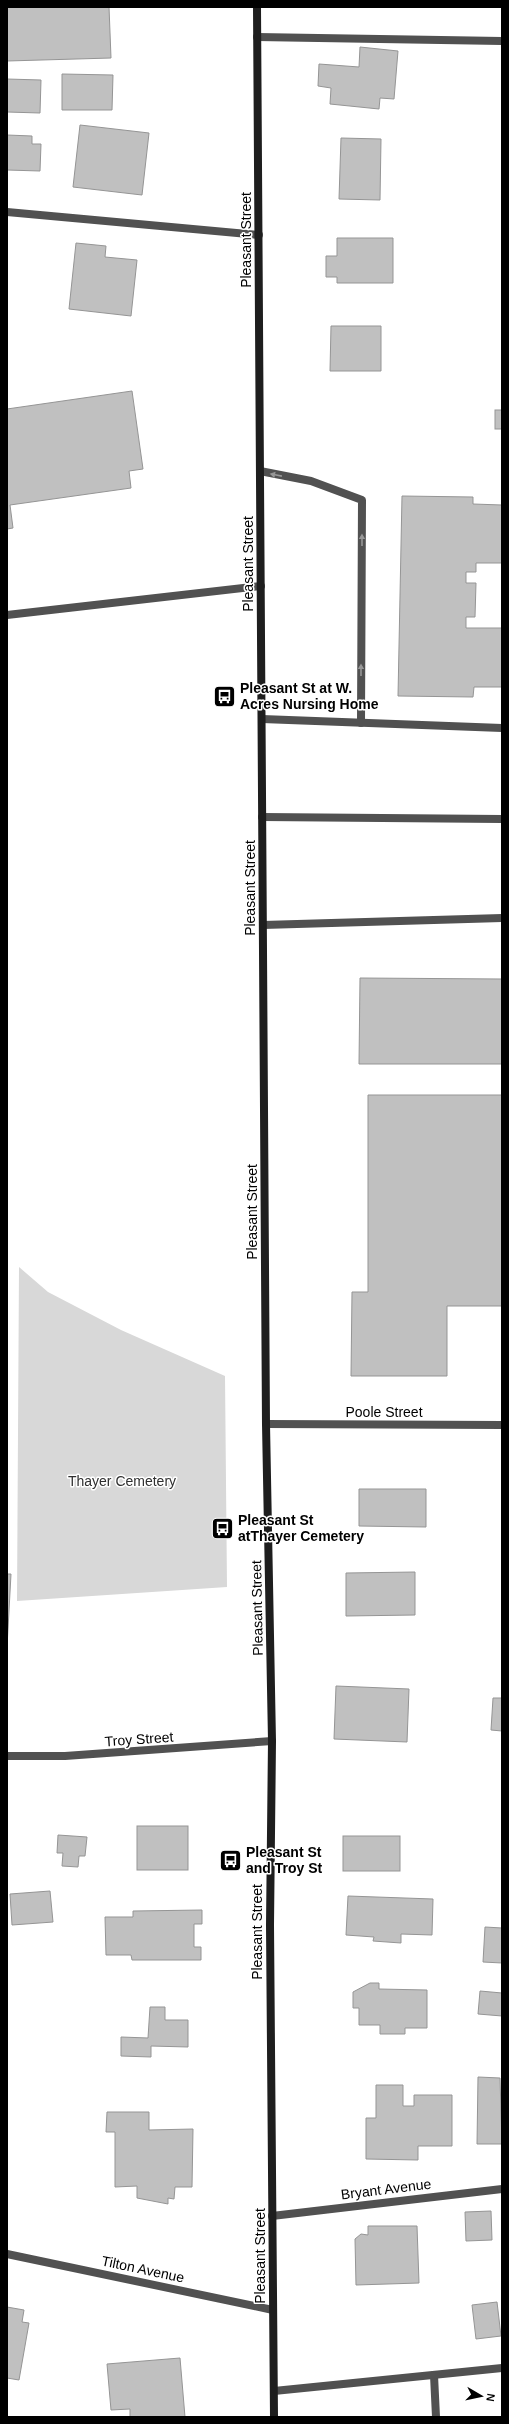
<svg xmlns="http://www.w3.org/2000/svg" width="509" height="2424" viewBox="0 0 509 2424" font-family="Arial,sans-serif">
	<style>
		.green { fill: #d8d8d8 }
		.building { fill: #c0c0c0; stroke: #959595 }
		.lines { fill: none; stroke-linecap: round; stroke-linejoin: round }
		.service { stroke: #515151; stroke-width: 8 }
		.minor { stroke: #515151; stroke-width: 8 }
		.secondary { stroke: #1e1e1e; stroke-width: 8 }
		.oneway { fill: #979797 }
		.labels { text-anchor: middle; stroke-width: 3; stroke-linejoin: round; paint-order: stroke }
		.street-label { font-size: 14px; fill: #000; stroke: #fff }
		.poi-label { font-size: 14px; font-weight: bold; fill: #000; stroke: #fff; text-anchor: start }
		.park-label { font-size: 14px; fill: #2f2f2f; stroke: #fff }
	</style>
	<rect width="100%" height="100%" fill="#fff"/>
	<!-- green -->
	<polygon class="green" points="19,1267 48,1292 121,1330 225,1376 227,1587 17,1601"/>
	<!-- building -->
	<g class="building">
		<polygon points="7,7 109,7 111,58 7,61"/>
		<polygon points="360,47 398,51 394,99 380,98 379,109 330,104 331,88 318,86 319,64 359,67"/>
		<polygon points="62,74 113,75 112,110 62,110"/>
		<polygon points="7,79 41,80 40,113 7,112"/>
		<polygon points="80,125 149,133 142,195 73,187"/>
		<polygon points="7,135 32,136 32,144 41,144 40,171 7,170"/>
		<polygon points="341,138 381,139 380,200 339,199"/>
		<polygon points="337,238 393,238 393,283 337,283 337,277 326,277 326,256 337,256"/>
		<polygon points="76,243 106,246 105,257 137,260 131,316 69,309"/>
		<polygon points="331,326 381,326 381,371 330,371"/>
		<polygon points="132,391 143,469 129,471 131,488 10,505 13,528 7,529 7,409"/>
		<rect x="495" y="410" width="7" height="19"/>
		<polygon points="402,496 473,497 473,504 502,505 502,563 476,563 476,572 466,572 466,583 476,583 475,617 466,617 466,628 502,628 502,687 474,687 473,697 398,696"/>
		<polygon points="360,978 502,979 502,1064 359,1064"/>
		<polygon points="368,1095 502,1095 502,1306 447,1306 447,1376 351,1376 352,1292 368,1292"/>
		<polygon points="359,1489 426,1489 426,1527 359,1526"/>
		<polygon points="415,1572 415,1615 346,1616 346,1573"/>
		<polygon points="7,1574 11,1574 7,1647"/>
		<polygon points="336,1686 409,1689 407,1742 334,1739"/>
		<polygon points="493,1698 502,1698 502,1731 491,1730"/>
		<rect x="137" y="1826" width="51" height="44"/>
		<polygon points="58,1835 87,1837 85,1856 79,1856 78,1867 62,1866 63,1853 57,1853"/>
		<rect x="343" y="1836" width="57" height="35"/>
		<polygon points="50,1891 53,1922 12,1925 10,1894"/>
		<polygon points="348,1896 433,1899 432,1935 401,1934 401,1943 373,1941 374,1937 346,1935"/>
		<polygon points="202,1910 202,1924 194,1924 194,1947 201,1947 201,1960 132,1960 131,1955 106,1955 105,1917 133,1917 133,1911"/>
		<polygon points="485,1927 502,1928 502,1963 483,1962"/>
		<polygon points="370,1983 379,1983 379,1989 427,1990 427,2028 405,2028 405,2034 380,2034 380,2025 359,2025 359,2008 353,2008 353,1992"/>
		<polygon points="480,1991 502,1993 502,2016 478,2014"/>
		<polygon points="150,2007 165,2007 165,2020 188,2020 188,2047 151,2046 151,2057 121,2056 121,2037 148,2038"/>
		<polygon points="478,2077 500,2078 502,2144 477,2144"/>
		<polygon points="376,2085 403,2085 403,2106 414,2106 414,2095 452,2095 452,2146 418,2146 418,2160 366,2159 366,2118 376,2118"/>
		<polygon points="107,2112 149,2112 149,2130 193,2129 192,2187 175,2187 174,2199 168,2198 168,2204 137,2198 137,2186 115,2187 115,2132 106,2132"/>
		<polygon points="491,2211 492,2240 466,2241 465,2212"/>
		<polygon points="368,2226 417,2226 419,2283 356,2285 355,2239 361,2234 368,2235"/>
		<polygon points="497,2302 501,2336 476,2339 472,2305"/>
		<polygon points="7,2307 24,2310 22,2322 29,2323 19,2380 7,2378"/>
		<polygon points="180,2358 185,2417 130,2417 130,2409 111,2410 107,2364"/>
	</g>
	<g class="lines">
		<!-- service -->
		<g class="service">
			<polyline points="257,37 502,41"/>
			<polyline points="7,212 259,235"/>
			<polyline points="260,471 311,481 362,500 361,723"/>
			<polyline points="7,615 261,586"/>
			<polyline points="262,719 502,728"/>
			<polyline points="262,817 502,819"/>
			<polyline points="263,925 502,918"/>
			<polyline points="434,2375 436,2417"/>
			<polyline points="274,2391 502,2368"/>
		</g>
		<!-- minor -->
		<g class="minor">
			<polyline points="266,1424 502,1425"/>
			<polyline points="7,1756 65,1756 272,1741"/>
			<polyline points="272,2216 502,2189"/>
			<polyline points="7,2254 273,2310"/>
		</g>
		<!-- secondary -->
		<polyline class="secondary" points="257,7 266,1424 272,1741 270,1925 274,2417"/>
	</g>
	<!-- one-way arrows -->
	<defs><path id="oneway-solid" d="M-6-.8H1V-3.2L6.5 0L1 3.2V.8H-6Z"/></defs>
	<g class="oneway">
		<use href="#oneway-solid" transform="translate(276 475) rotate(-169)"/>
		<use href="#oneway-solid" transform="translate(362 540) rotate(-90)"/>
		<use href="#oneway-solid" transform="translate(361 670) rotate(-90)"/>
	</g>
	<!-- icons -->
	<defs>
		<symbol id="bus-square" viewBox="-11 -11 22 22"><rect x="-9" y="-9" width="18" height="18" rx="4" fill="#000" stroke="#fff"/><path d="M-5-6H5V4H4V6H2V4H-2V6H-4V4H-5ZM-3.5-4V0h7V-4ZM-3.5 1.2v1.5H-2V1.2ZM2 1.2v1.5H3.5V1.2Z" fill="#fff"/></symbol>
	</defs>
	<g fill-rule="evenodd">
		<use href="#bus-square" x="212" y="684" width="25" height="25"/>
		<use href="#bus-square" x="210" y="1516" width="25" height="25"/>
		<use href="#bus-square" x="218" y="1848" width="25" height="25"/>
	</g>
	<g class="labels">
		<!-- street labels -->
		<g class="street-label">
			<text transform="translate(246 240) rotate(-90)" y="5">Pleasant Street</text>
			<text transform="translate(248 564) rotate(-90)" y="5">Pleasant Street</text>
			<text transform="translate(250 888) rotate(-90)" y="5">Pleasant Street</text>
			<text transform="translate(252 1212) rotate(-90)" y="5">Pleasant Street</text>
			<text x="384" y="1417">Poole Street</text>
			<text transform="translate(257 1608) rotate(-91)" y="5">Pleasant Street</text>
			<text transform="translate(139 1739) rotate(-4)" y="5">Troy Street</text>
			<text transform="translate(257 1932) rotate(-90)" y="5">Pleasant Street</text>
			<text transform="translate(386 2189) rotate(-7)" y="5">Bryant Avenue</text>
			<text transform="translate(260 2256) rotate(-90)" y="5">Pleasant Street</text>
			<text transform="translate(143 2269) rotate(12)" y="5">Tilton Avenue</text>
		</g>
		<!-- poi labels -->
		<g class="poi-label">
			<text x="240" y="693">Pleasant St at W.<tspan x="240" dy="16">Acres Nursing Home</tspan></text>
			<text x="238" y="1525">Pleasant St<tspan x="238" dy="16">atThayer Cemetery</tspan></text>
			<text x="246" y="1857">Pleasant St<tspan x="246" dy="16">and Troy St</tspan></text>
		</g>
		<!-- park labels -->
		<g class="park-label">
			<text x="122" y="1486">Thayer Cemetery</text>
		</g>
	</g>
	<!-- border -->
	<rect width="509" height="2424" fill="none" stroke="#000000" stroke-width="16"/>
	<!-- north arrow -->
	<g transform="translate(481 2396) rotate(99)" stroke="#ffffff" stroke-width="3" paint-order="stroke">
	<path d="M0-3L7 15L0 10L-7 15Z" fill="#000000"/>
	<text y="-6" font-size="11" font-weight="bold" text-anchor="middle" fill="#000000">N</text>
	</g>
</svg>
